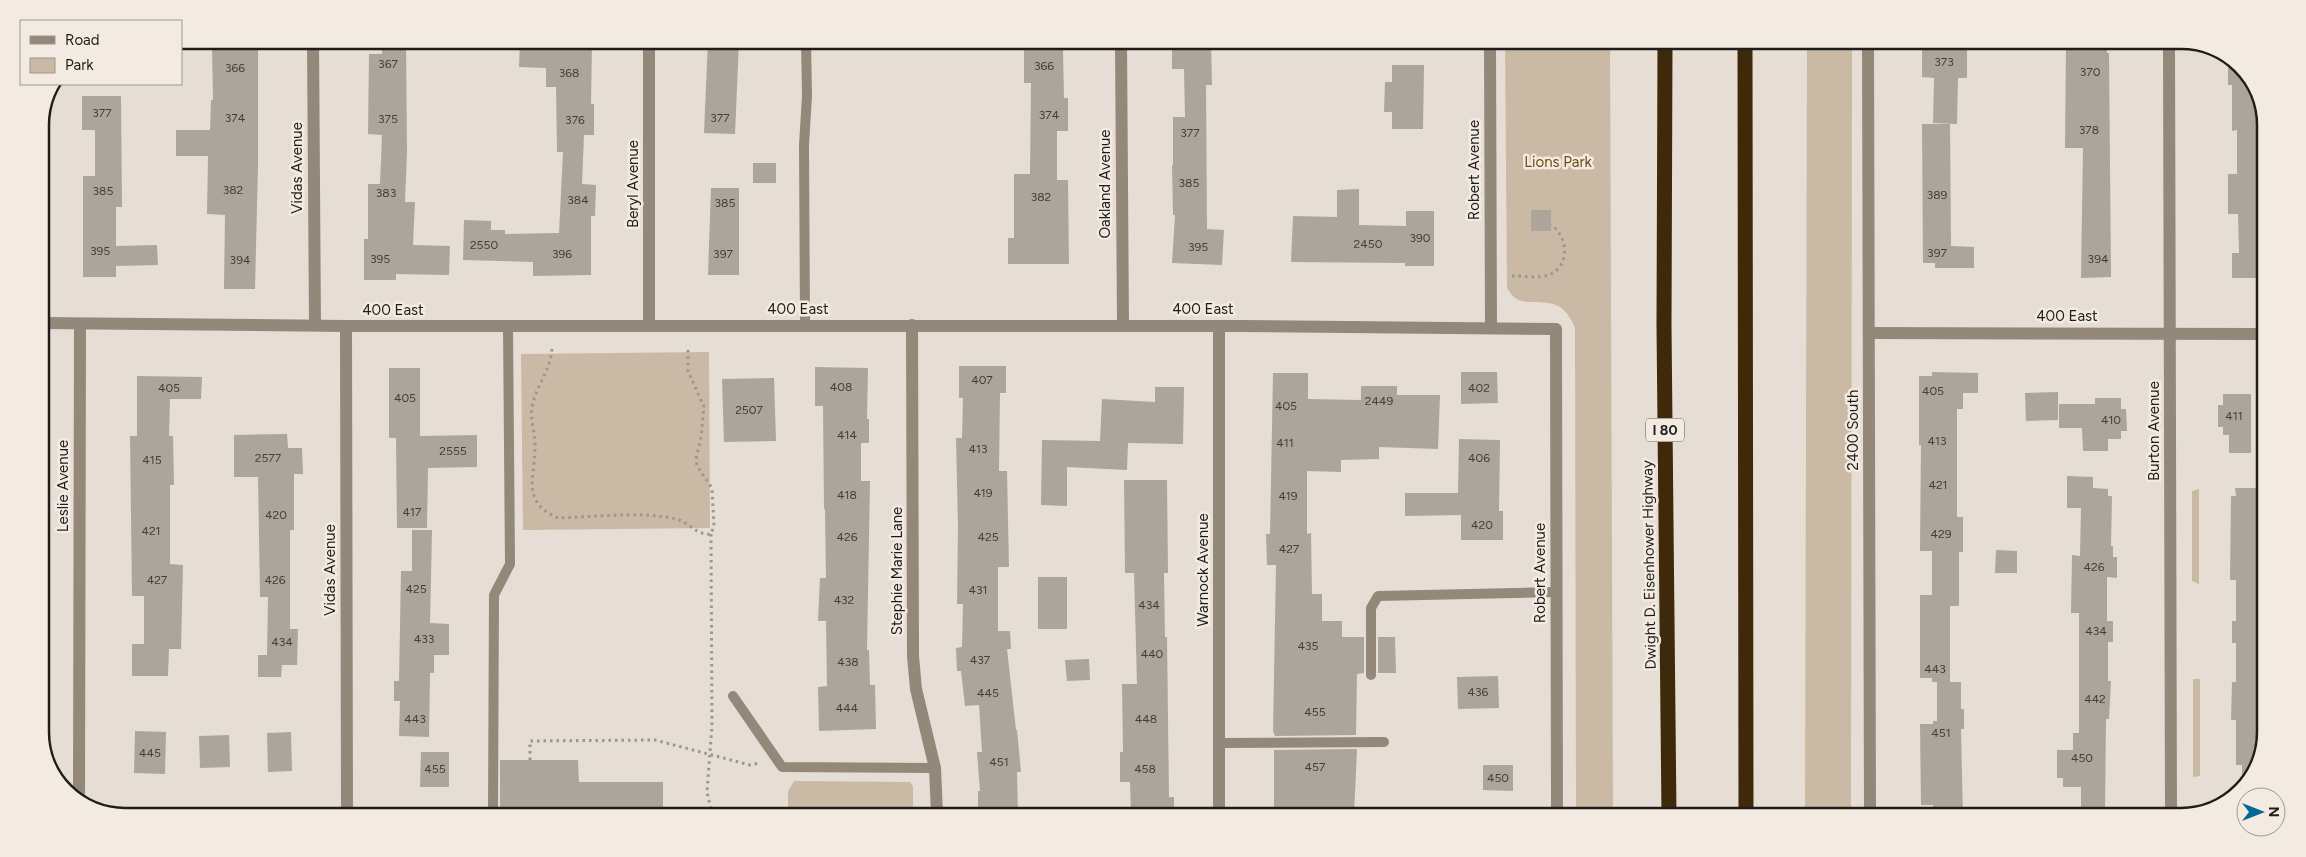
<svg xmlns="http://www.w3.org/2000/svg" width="2306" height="857" viewBox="0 0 2306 857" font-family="Figtree,sans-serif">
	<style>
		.green { fill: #cab9a4 }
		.building { fill: #aca59b }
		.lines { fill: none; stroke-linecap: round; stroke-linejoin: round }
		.path { stroke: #9c968f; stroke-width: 3; stroke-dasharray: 2.5 4; stroke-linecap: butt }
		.lane { stroke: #93887a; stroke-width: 10 }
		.street { stroke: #93887a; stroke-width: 12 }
		.highway { stroke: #3e290a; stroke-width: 15 }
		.labels { text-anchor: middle; stroke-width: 5; stroke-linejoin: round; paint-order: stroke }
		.number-label { font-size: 12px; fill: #423e3a }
		.shield { fill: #f3ebe1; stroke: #5f5a55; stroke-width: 1 }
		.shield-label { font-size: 14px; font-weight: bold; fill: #1f1c19 }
		.park-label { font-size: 15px; fill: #704c15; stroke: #f3ebe1 }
		.street-label { font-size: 15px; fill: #1f1c19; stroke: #f3ebe1 }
		.rim { fill: none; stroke: #1f1c19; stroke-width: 2.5 }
	</style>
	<rect width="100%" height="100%" fill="#e6ded4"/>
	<!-- green -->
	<g class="green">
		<path d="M1505,43H1610L1613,816H1576L1575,328C1557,281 1521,320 1507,287Z"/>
		<polygon points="1807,44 1852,44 1851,816 1805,816"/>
		<polygon points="709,352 710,528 523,530 521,354"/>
		<polygon points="2199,489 2199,584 2192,581 2192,491"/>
		<polygon points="2193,679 2200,679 2200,776 2193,777"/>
		<polygon points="794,781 910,782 913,786 913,814 788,814 788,791"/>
	</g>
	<!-- building -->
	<g class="building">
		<polygon points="223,40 258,40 258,166 255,289 224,289 225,215 207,214 208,156 176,156 176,130 210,130 211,100 213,100 212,47 223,47"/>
		<polygon points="382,41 406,41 407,152 405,202 415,202 413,245 450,246 449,275 396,274 396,280 364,280 364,239 368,239 368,184 380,184 382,135 368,134 369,54 382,54"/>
		<polygon points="520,41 592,41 591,104 594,104 594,135 584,135 582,184 596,185 595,216 591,216 591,275 533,276 533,262 463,260 464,220 491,221 491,230 505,230 505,234 559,233 563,152 557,152 556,87 546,87 546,68 519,67"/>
		<polygon points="708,41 739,41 735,134 704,133"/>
		<polygon points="1024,42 1051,42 1051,50 1063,50 1064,98 1068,98 1068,131 1057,131 1057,180 1068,180 1069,264 1008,264 1008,238 1014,238 1014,174 1030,174 1031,83 1024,83"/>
		<polygon points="1172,42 1211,42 1212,85 1206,85 1207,229 1224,230 1222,265 1172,263 1175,215 1173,215 1172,165 1173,165 1173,117 1185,117 1184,69 1172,69"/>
		<polygon points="2066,44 2107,44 2107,53 2109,53 2111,277 2081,278 2083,148 2065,148"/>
		<polygon points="1922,46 1967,47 1967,78 1958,78 1957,124 1933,123 1934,78 1922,77"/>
		<polygon points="2228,58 2248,73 2266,119 2265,278 2232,278 2232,253 2239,253 2238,214 2228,214 2228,174 2237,174 2237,130 2232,131 2232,85 2228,85"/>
		<polygon points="1392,65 1424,65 1423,129 1392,129 1392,112 1384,112 1385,82 1392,82"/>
		<polygon points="82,96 121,96 122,207 116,207 116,246 157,245 158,265 116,266 116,277 83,277 83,176 95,176 95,130 82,130"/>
		<polygon points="1922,124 1950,124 1951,246 1974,247 1974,268 1935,268 1935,263 1923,263"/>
		<rect x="753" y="163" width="23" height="20"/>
		<polygon points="711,188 739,188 739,275 708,275"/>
		<polygon points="1359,189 1359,225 1406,226 1406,211 1434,211 1434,266 1405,266 1405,263 1291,262 1293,216 1337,217 1337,190"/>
		<rect x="1531" y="210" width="20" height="21"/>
		<polygon points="959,366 1006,366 1006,393 1000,393 999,471 1007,471 1009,567 998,567 998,631 1010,631 1011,649 1007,649 1016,730 1017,730 1021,772 1017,772 1018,815 978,814 978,791 980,791 977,752 982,752 979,705 965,706 961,671 957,671 956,648 962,647 963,604 957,604 958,526 956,438 962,438 963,398 959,398"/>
		<polygon points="815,367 868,368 867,419 869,419 869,443 861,443 861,481 870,481 867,650 869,650 870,685 875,685 876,729 819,731 818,687 827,686 826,621 818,621 820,578 826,578 825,509 824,509 823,406 815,406"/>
		<polygon points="389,368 420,368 420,436 477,435 477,467 428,468 427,528 397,528 396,438 389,438"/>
		<polygon points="1461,372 1497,372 1498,403 1461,404"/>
		<polygon points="1932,372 1978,373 1978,393 1963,393 1963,409 1957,409 1957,517 1963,517 1963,552 1959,552 1959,606 1950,606 1950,682 1961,682 1961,709 1964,709 1964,729 1961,729 1963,817 1937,816 1937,810 1933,810 1933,805 1921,805 1920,724 1933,724 1933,721 1937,721 1937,682 1932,682 1932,678 1920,678 1920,595 1932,595 1932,551 1920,551 1921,445 1919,445 1919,376 1932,376"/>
		<polygon points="1273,373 1308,373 1308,399 1361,400 1361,386 1397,386 1397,395 1440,395 1438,449 1379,447 1379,459 1341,460 1341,472 1307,471 1307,534 1311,533 1312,594 1322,594 1322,621 1342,621 1342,637 1364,637 1364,673 1357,674 1356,735 1275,736 1273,731 1276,565 1267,565 1266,534 1270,534"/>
		<polygon points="137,376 202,377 201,399 170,399 169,436 173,436 174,485 170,485 170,564 183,565 181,649 169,649 168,676 132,676 132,644 144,644 144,596 132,596 130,436 137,436"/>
		<polygon points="774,378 776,441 724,442 722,379"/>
		<polygon points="1155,387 1184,387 1183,444 1128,443 1127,470 1067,467 1067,506 1041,505 1042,440 1100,441 1102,399 1155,402"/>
		<polygon points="2058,392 2058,420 2026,421 2025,393"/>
		<polygon points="2223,394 2251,394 2251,453 2229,453 2229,435 2223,435 2223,427 2218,427 2218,405 2223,405"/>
		<polygon points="2095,398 2121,398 2121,409 2126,409 2127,431 2121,431 2121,439 2108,439 2108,451 2083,451 2082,428 2059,428 2059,404 2095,404"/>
		<polygon points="287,434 288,448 302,448 303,474 294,474 294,530 290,530 290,629 298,629 297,665 282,665 281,677 258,677 258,655 267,655 268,597 260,597 258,477 234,477 234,435"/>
		<polygon points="1459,439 1500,440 1499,511 1503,511 1503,540 1461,540 1461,515 1405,516 1405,493 1458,493"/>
		<polygon points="2067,476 2093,477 2093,488 2108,489 2108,496 2112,496 2111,546 2113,546 2113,557 2117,557 2117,578 2107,577 2107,621 2113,621 2113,642 2108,642 2108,681 2111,681 2109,719 2106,719 2105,817 2081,817 2081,787 2063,787 2063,778 2057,778 2057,750 2073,750 2073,733 2079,733 2079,613 2071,613 2072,555 2080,556 2081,508 2067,508"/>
		<polygon points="1124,480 1167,480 1168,573 1164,573 1165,637 1167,637 1169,797 1174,797 1174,815 1131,815 1130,782 1120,782 1120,752 1123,752 1122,684 1137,684 1134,573 1125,573"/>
		<polygon points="2235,488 2263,488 2263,530 2257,530 2257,571 2263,571 2262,759 2242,787 2242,765 2236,765 2236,720 2231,720 2232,682 2236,682 2236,643 2232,643 2232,621 2236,621 2236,580 2230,580 2231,496 2236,496"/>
		<polygon points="412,530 432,530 430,623 449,624 449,655 434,655 434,673 430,673 429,737 399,736 400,701 394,701 394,681 399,681 401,571 412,571"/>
		<polygon points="1996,550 2017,551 2017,573 1995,573"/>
		<rect x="1038" y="577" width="29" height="52"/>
		<polygon points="1378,637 1395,637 1396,673 1378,673"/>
		<polygon points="1089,659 1090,680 1067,681 1065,660"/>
		<polygon points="1498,676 1499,708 1458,709 1457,677"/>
		<polygon points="135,731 166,732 165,774 134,773"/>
		<polygon points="291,732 292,771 268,772 267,733"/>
		<polygon points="229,735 230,767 200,768 199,736"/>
		<polygon points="1357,749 1354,815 1274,815 1274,750"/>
		<polygon points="421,752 449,752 449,787 420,787"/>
		<polygon points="500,760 578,760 579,782 663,782 663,814 500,813"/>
		<polygon points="1483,765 1513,765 1513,791 1483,790"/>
	</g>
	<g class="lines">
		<!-- path -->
		<g class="path">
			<path d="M1512,276C1524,276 1541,279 1551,274C1571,264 1567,235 1551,225"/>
			<path d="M552,349C550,372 536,385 532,407C530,421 536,435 535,449C534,481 522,502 558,518C592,517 645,511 676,519C689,522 697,536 711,534L714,526L712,488L697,466L696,459L701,437L704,407L688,371V349"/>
			<polyline points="711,534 712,726 707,792 712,814"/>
			<polyline points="530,760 530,741 655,740 750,765 759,763"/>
		</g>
		<!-- lane -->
		<g class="lane">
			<polyline points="805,325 804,145 807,96 806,41"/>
			<polyline points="1371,675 1371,608 1378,596 1556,592"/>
			<polyline points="733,696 782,767 935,768"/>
			<polyline points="1219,743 1384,742"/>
			<polyline points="493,813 494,595 510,564 508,326"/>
		</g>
		<!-- street -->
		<g class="street">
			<polyline points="313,40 315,325"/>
			<polyline points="649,41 649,326"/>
			<polyline points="1121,42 1123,325"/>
			<polyline points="1490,43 1491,328"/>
			<polyline points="1868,44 1870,816"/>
			<polyline points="2169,44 2171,817"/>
			<polyline points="40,323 346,326 1239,326 1556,329 1557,816"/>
			<polyline points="912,325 913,656 916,689 935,768 937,814"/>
			<polyline points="346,326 347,813"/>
			<polyline points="1219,326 1219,815"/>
			<polyline points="1869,333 2264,334"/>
			<polyline points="79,799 80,324"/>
		</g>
		<!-- highway -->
		<g class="highway">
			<polyline points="1665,43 1664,326 1669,816"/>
			<polyline points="1745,43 1746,816"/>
		</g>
	</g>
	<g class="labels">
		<!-- number labels -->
		<g class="number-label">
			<text x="1944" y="66">373</text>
			<text x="388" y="68">367</text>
			<text x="1044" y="70">366</text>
			<text x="235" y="72">366</text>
			<text x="2090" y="76">370</text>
			<text x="569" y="77">368</text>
			<text x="102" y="117">377</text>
			<text x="1049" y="119">374</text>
			<text x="235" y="122">374</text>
			<text x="720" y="122">377</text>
			<text x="388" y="123">375</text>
			<text x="575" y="124">376</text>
			<text x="2089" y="134">378</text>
			<text x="1190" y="137">377</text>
			<text x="1189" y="187">385</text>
			<text x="233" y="194">382</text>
			<text x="103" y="195">385</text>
			<text x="386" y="197">383</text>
			<text x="1937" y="199">389</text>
			<text x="1041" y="201">382</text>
			<text x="578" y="204">384</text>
			<text x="725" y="207">385</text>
			<text x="1420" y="242">390</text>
			<text x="1368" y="248">2450</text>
			<text x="484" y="249">2550</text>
			<text x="1198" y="251">395</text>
			<text x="100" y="255">395</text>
			<text x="1937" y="257">397</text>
			<text x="562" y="258">396</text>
			<text x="723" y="258">397</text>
			<text x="380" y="263">395</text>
			<text x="2098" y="263">394</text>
			<text x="240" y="264">394</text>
			<text x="982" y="384">407</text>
			<text x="841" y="391">408</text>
			<text x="169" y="392">405</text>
			<text x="1479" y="392">402</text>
			<text x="1933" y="395">405</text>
			<text x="405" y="402">405</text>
			<text x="1379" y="405">2449</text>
			<text x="1286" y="410">405</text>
			<text x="749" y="414">2507</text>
			<text x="2234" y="420">411</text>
			<text x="2111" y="424">410</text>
			<text x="847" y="439">414</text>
			<text x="1937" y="445">413</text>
			<text x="1285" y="447">411</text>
			<text x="978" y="453">413</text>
			<text x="453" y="455">2555</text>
			<text x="268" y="462">2577</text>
			<text x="1479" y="462">406</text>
			<text x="152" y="464">415</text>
			<text x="1938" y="489">421</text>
			<text x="983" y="497">419</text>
			<text x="847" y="499">418</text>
			<text x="1288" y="500">419</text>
			<text x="412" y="516">417</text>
			<text x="276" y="519">420</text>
			<text x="1482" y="529">420</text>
			<text x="151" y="535">421</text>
			<text x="1941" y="538">429</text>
			<text x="847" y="541">426</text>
			<text x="988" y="541">425</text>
			<text x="1289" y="553">427</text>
			<text x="2094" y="571">426</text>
			<text x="157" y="584">427</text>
			<text x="275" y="584">426</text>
			<text x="416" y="593">425</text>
			<text x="978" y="594">431</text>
			<text x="844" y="604">432</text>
			<text x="1149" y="609">434</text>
			<text x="2096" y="635">434</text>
			<text x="424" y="643">433</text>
			<text x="282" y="646">434</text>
			<text x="1308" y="650">435</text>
			<text x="1152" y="658">440</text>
			<text x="980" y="664">437</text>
			<text x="848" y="666">438</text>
			<text x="1935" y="673">443</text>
			<text x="1478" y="696">436</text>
			<text x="988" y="697">445</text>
			<text x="2095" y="703">442</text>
			<text x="847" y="712">444</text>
			<text x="1315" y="716">455</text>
			<text x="415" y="723">443</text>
			<text x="1146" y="723">448</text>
			<text x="1941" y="737">451</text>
			<text x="150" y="757">445</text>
			<text x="2082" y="762">450</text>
			<text x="999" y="766">451</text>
			<text x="1315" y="771">457</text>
			<text x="435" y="773">455</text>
			<text x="1145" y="773">458</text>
			<text x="1498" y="782">450</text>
		</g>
		<!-- shield labels -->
		<rect class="shield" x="1646" y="418.5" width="38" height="23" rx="4"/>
		<g class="shield-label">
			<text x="1665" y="435">I 80</text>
		</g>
		<!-- park labels -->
		<g class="park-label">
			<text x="1558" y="167">Lions Park</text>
		</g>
		<!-- street labels -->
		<g class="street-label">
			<text transform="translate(297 168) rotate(-90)" y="5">Vidas Avenue</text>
			<text transform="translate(1474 170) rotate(-90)" y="5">Robert Avenue</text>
			<text transform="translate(633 184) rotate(-90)" y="5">Beryl Avenue</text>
			<text transform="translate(1105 184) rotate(-90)" y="5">Oakland Avenue</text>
			<text x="798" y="314">400 East</text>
			<text x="1203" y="314">400 East</text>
			<text x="393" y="315">400 East</text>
			<text x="2067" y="321">400 East</text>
			<text transform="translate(1853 430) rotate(-90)" y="5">2400 South</text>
			<text transform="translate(2154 431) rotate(-90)" y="5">Burton Avenue</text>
			<text transform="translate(63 486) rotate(-90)" y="5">Leslie Avenue</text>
			<text transform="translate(1649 565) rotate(-91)" y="5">Dwight D. Eisenhower Highway</text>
			<text transform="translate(330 570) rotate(-90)" y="5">Vidas Avenue</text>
			<text transform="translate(1203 570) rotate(-90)" y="5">Warnock Avenue</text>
			<text transform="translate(897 571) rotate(-90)" y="5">Stephie Marie Lane</text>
			<text transform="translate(1540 573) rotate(-90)" y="5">Robert Avenue</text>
		</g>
	</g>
	<!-- crop -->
	<path d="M0 0H2306V857H0ZM125 49H2181A76 76 0 0 1 2257 125V732A76 76 0 0 1 2181 808H125A76 76 0 0 1 49 732V125A76 76 0 0 1 125 49Z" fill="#f3ebe1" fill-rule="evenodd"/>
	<path class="rim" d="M125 49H2181A76 76 0 0 1 2257 125V732A76 76 0 0 1 2181 808H125A76 76 0 0 1 49 732V125A76 76 0 0 1 125 49Z"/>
	<!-- legend -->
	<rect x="20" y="20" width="162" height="65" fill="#f3ebe1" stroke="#9e9891"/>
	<rect x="30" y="36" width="25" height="8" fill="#93887a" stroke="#9e9891"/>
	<text x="65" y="45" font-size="15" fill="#1f1c19">Road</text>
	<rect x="30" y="58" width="25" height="15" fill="#cab9a4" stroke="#9e9891"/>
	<text x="65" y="70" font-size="15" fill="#1f1c19">Park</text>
	<!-- north arrow -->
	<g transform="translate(2261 812) rotate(90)"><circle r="24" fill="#f3ebe1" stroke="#9e9891"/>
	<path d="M0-4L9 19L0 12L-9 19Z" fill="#016997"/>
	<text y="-8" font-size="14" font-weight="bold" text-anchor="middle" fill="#1f1c19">N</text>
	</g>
</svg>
